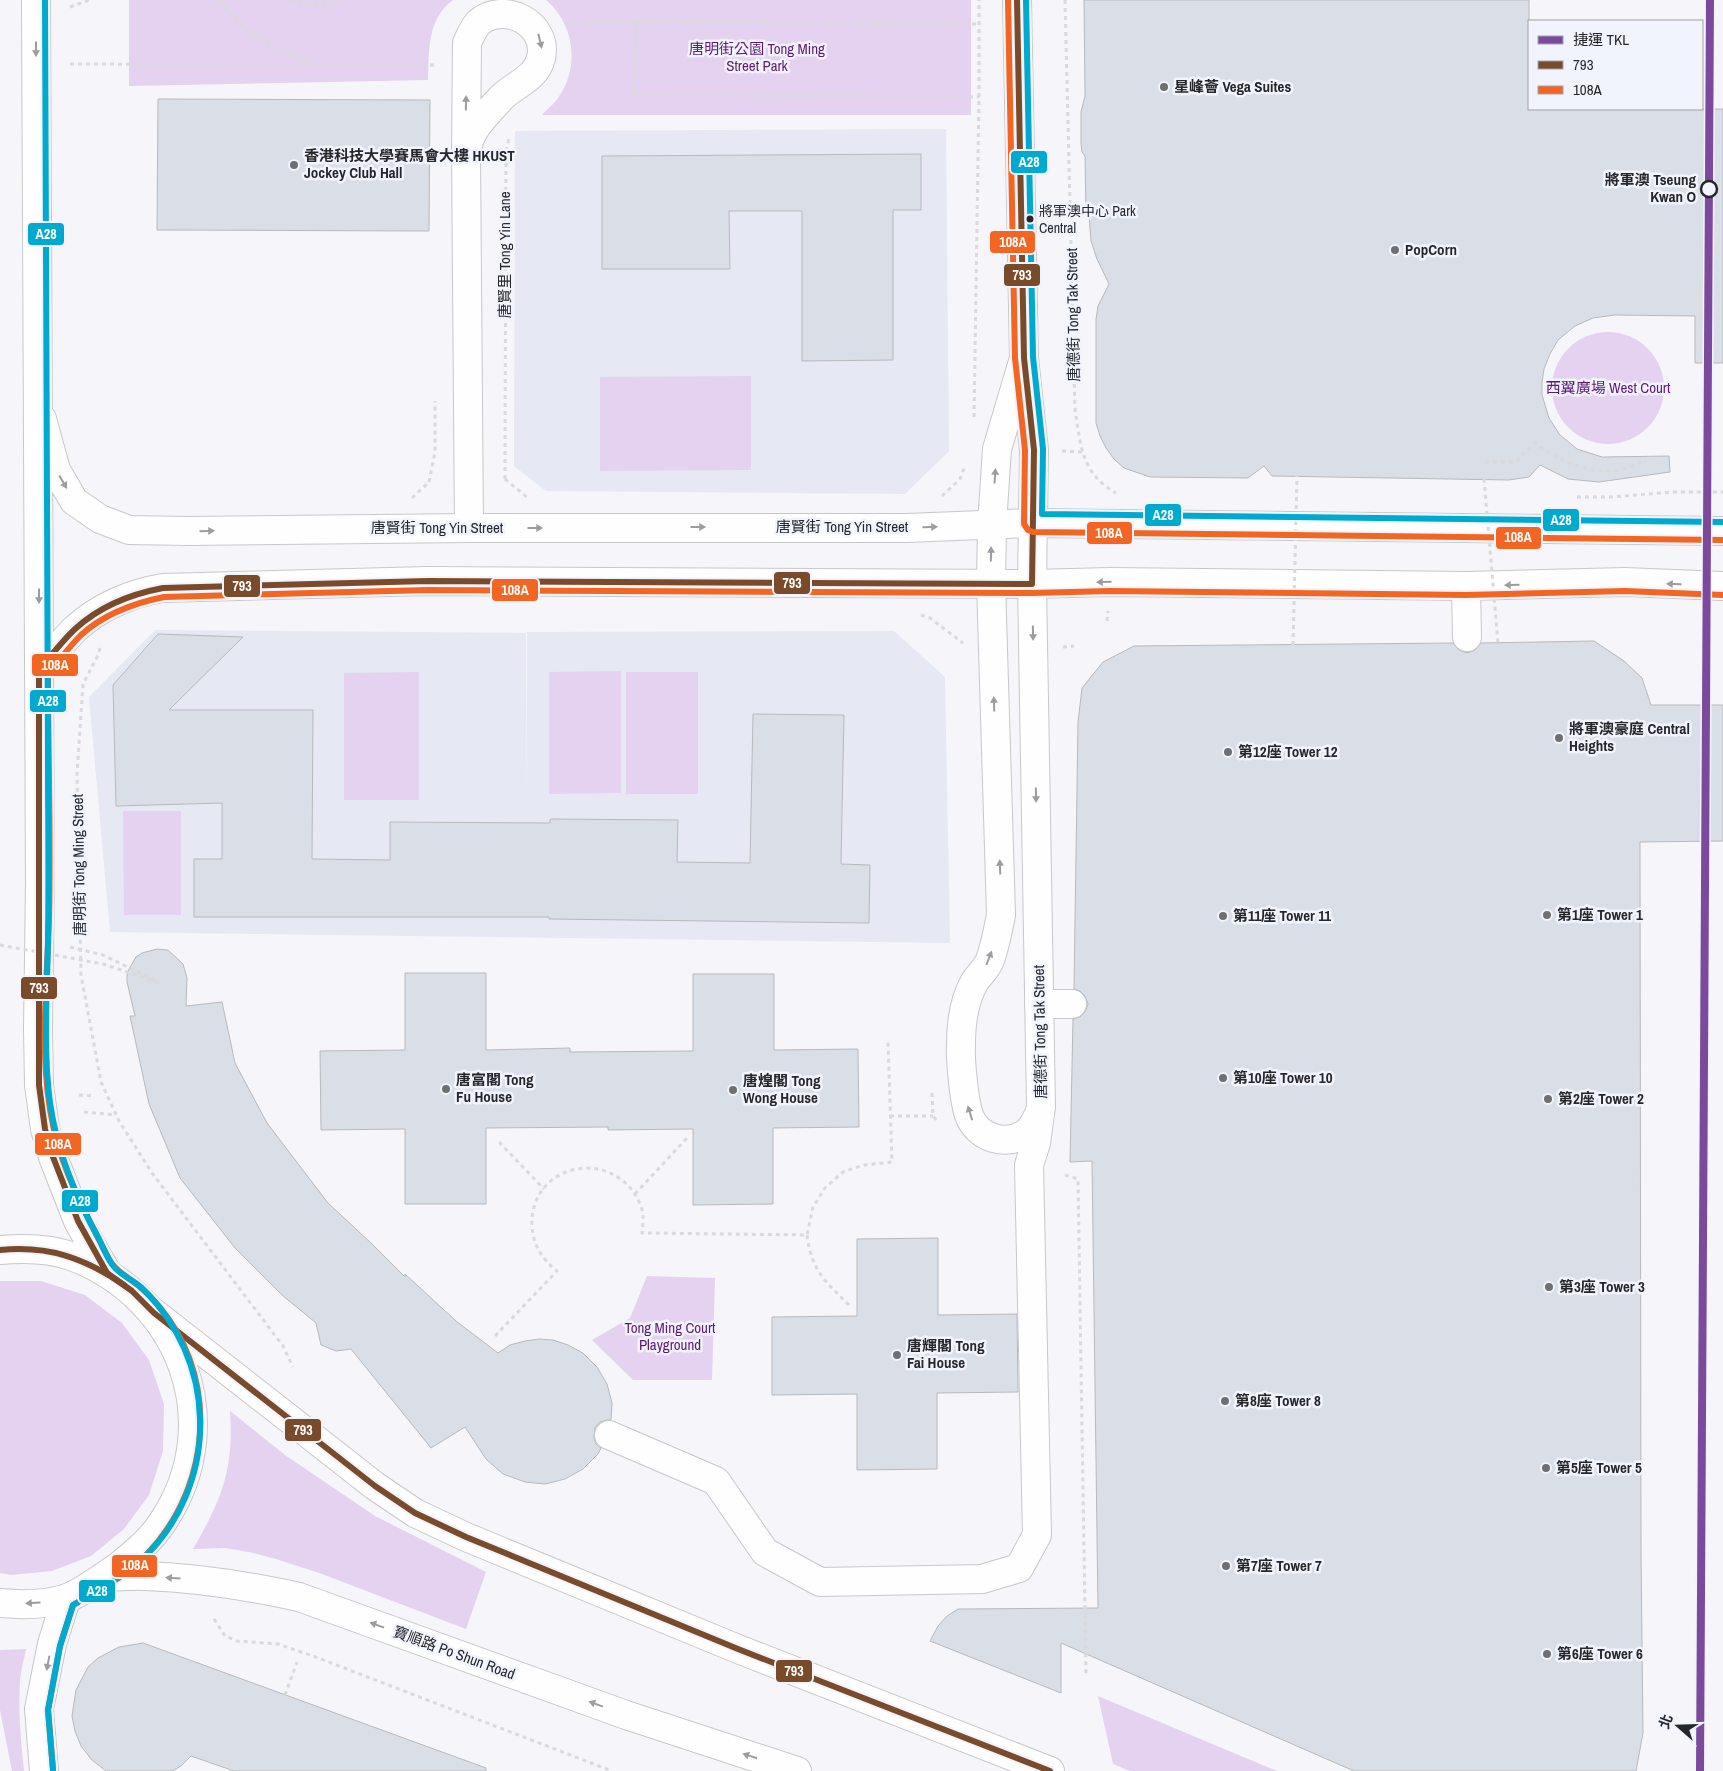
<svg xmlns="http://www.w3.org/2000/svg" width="1723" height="1771" viewBox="0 0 1723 1771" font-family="'Archivo Narrow','Noto Sans TC',sans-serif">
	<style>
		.built { fill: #e6e8f4 }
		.green { fill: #e4d2f0 }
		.building { fill: #dadee7; stroke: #b8b9bd }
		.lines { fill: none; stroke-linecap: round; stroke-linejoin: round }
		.minor-casing { stroke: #c7c8cc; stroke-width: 30 }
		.major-casing { stroke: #c7c8cc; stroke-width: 30 }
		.path { stroke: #dadadb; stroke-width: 3; stroke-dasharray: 4 4; stroke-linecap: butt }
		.minor { stroke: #fefefe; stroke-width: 28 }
		.major { stroke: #fefefe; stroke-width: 28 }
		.path-bridge { stroke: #dadadb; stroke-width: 3; stroke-dasharray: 4 4; stroke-linecap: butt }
		.bus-1-casing { stroke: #f2f4fd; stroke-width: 10 }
		.bus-2-casing { stroke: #f2f4fd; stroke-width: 10 }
		.bus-3-casing { stroke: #f2f4fd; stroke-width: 10 }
		.bus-1 { stroke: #7a4b2a; stroke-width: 6 }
		.bus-2 { stroke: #f26522; stroke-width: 6 }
		.bus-3 { stroke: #00a9ce; stroke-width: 6 }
		.metro-1-casing { stroke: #f2f4fd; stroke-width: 11 }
		.metro-1 { stroke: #7d499d; stroke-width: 8 }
		.oneway { fill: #9d9d9f }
		.poi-dot { fill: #6e6f73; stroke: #f2f4fd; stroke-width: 2 }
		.stop-dot { fill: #f2f4fd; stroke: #26272b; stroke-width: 2.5 }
		.bus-dot { fill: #26272b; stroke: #f2f4fd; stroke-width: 2 }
		.labels { text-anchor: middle; stroke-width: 5; stroke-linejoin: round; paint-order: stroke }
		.bus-label { font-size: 14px; fill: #26272b; stroke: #f2f4fd; text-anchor: start }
		.park-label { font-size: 15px; fill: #5f1778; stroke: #f2f4fd }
		.poi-label { font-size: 15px; font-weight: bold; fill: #26272b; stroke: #f2f4fd; text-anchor: start }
		.stop-label { font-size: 15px; font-weight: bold; fill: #26272b; stroke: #f2f4fd; text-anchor: end }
		.street-label { font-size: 15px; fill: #26272b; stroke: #f2f4fd }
		.line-badge { stroke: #f2f4fd; stroke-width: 2 }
		.badge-label { font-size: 14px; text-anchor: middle; font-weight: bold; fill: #fff }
	</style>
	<rect width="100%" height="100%" fill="#f5f5fa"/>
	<!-- built -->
	<g class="built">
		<polygon points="946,129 949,451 905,494 546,491 514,466 515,131"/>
		<polygon points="155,630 526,633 527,808 527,632 894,631 945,677 950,943 110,932 89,697"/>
	</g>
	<!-- green -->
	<g class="green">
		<path d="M129,0H453C427,19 429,51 428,80L129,86Z"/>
		<path d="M546,0H971V115H542C547,109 554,104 558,98C580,68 575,24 546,0Z"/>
		<circle cx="1608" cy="388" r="56"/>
		<polygon points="751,376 751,470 600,471 600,377"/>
		<polygon points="621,671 621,793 549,794 549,672"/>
		<polygon points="419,672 419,800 344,800 344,673"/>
		<rect x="626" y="672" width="72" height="122"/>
		<polygon points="123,811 181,811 181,915 124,915"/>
		<polygon points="647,1276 715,1278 712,1380 633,1380 592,1340 630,1318"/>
		<polygon points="0,1281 41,1281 85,1295 122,1323 149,1360 164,1404 163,1451 149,1495 124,1529 91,1556 52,1571 11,1575 0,1573"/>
		<path d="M230,1411L285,1455L375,1516L486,1572L466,1629L322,1574L276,1559L249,1552L225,1548L193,1549C222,1499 234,1469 230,1411Z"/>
		<path d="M26,1649C24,1659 21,1670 20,1680C18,1711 21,1741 24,1771H12L0,1710V1650Z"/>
		<polygon points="1098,1696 1277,1771 1130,1771 1113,1764"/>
	</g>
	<!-- building -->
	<g class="building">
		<polygon points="1084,0 1529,0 1529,109 1723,109 1723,363 1695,363 1695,316 1615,315 1593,318 1575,326 1558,340 1550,354 1544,369 1542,382 1542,395 1549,418 1560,435 1577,449 1602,457 1669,456 1670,472 1599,482 1568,479 1540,465 1529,477 1509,480 1272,476 1264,466 1248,478 1150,477 1124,468 1114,459 1106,448 1100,436 1096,423 1096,319 1098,306 1109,284 1097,259 1091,241 1089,215 1086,215 1085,156 1082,152 1081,143 1081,112 1085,96"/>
		<polygon points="158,99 430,100 429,231 157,230"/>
		<polygon points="921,154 921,210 893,210 893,360 802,361 802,211 729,211 730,269 602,269 602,156"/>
		<polygon points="158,634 243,637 169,710 313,710 312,859 390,860 390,822 550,823 550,819 678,820 677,862 750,863 753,714 844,715 841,864 870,865 869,923 549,919 549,917 194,917 194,859 222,859 222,803 116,806 113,685"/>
		<polygon points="1594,641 1624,661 1642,678 1651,705 1723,705 1723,841 1640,842 1641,1551 1643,1733 1636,1771 1354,1771 1061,1643 1061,1693 930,1641 938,1626 947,1616 958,1609 1098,1608 1092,1161 1070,1162 1073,1019 1080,1017 1085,1012 1088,1004 1085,996 1080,991 1074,989 1078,722 1082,688 1103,662 1134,646 1453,643 1459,650 1467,653 1475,650 1481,643"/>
		<polygon points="157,949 168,950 183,964 187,978 186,1006 222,1002 235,1063 267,1123 328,1203 371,1243 405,1277 405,1274 456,1321 498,1353 510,1345 525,1341 539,1339 553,1340 568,1345 583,1353 597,1367 607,1384 612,1403 611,1420 607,1420 600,1422 595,1428 594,1437 596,1444 601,1448 598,1454 583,1469 565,1479 545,1484 525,1482 503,1474 486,1459 465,1427 431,1448 351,1349 336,1351 321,1345 316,1323 282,1295 235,1248 180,1178 149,1104 130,1016 135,1016 127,982 127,975 129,969 136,957 142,953"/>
		<polygon points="405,973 486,973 486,1050 570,1048 570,1052 693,1051 693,974 774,974 774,1050 858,1049 859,1127 773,1128 773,1204 693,1205 693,1129 608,1130 608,1127 486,1128 486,1204 405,1204 405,1129 321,1130 320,1051 405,1050"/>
		<polygon points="938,1238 938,1315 1017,1314 1018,1392 937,1393 937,1469 857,1470 857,1394 772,1395 772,1317 857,1316 857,1239"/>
		<polygon points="143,1643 486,1768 486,1771 234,1771 191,1756 181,1766 172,1771 106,1771 92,1760 81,1746 75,1731 72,1716 76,1690 88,1667 98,1658 119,1647"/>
	</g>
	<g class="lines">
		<defs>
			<g id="minor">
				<path d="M1017,0L1024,358L1034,450L1032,584L1041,1108C1038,1117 1034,1127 1026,1133C1006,1147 977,1138 969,1115C964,1101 960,1059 961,1044C961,1023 964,1000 975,981C980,974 987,968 990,960C995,946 998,930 1001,915L991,583L992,524L997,449L1024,358"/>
				<path d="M466,152C468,146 469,139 472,134C477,123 493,107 501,98C515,84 536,79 541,58C549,24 504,0 478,23C473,29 470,36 467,43L466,152L469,528"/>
				<polyline points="42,419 56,470 74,501 100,519 129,530 188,531 469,528 907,528 1033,523 1723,531"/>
				<polyline points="1466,586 1467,637"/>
				<path d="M39,670C51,657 62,642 75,629C99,607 131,593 163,588L428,581L1032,584L1110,582L1466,586L1625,582L1723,586"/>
				<polyline points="1039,1004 1072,1004"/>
				<polyline points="609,1435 716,1481 765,1552 820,1582 982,1579 1019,1568 1037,1535 1029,1165 1036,1143 1040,1114"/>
				<polyline points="44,1771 39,1709 52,1644 66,1599"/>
			</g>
			<g id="major">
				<polyline points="36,0 40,884 38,1029 39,1085 45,1129 53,1157 78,1221 107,1273"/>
				<path d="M0,1250C23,1248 49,1248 71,1256C182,1297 229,1424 162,1523C150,1541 135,1553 119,1566C106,1575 79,1595 64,1599C44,1605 21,1605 0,1603"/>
				<polyline points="154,1313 375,1486 415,1513 466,1537 738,1649 1050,1771"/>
				<path d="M104,1577C118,1577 132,1575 146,1576C198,1578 249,1586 299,1597L626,1715L797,1771"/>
			</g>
		</defs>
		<!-- minor casing -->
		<use href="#minor" class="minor-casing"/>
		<!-- major casing -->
		<use href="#major" class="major-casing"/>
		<!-- path -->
		<g class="path">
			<polyline points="219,0 241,26 275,48 312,63"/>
			<path d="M291,0C308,7 325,4 341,0"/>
			<path d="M1065,0L1075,410C1081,446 1081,473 1116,493"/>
			<polyline points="70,7 89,0"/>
			<polyline points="636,21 634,94 979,97"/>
			<polyline points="564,23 636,21 979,24"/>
			<polyline points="70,64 436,65"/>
			<polyline points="974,417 979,97 979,0"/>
			<polyline points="1062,451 1082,452"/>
			<path d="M1485,462H1516L1534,443C1556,458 1584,473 1612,471C1623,470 1635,465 1646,460"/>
			<polyline points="505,479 528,498"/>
			<polyline points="505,479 506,155 509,136"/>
			<polyline points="429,482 435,452 435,401"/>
			<polyline points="942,496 960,479 964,468"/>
			<polyline points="1577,497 1611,497 1674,492 1723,492"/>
			<polyline points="412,498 429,482"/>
			<polyline points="921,615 930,618 963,643"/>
			<polyline points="1107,621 1108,611"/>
			<polyline points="1063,647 1074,646"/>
			<polyline points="100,648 98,655 83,684 77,774 81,975 101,1082 119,1121 152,1173 283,1346 293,1367"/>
			<polyline points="70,947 103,955 158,982"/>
			<polyline points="932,1093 933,1116 938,1122"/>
			<polyline points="79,1095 94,1096"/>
			<polyline points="84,1112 116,1115"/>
			<polyline points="890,1116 933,1116"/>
			<polyline points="499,1142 544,1189"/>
			<polyline points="1065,1175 1078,1179 1086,1675"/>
			<polyline points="635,1194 687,1138"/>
			<path d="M807,1235C812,1272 825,1281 850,1306"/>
			<path d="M495,1336L557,1271C542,1259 533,1245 532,1226C529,1170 598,1148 632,1190C637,1197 642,1206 643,1214C643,1220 643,1227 642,1233L807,1235L813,1207L825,1188L843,1172L864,1165L892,1162L888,1041"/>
			<polyline points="214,1619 225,1636 237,1641 278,1644 313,1656 612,1771"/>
			<polyline points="285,1695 297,1662"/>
		</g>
		<!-- minor -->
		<use href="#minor" class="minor"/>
		<!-- major -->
		<use href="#major" class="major"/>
		<!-- path-bridge -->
		<g class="path-bridge">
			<polyline points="1484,479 1498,643"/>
			<polyline points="1293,645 1297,476"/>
			<polyline points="0,945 103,964 158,982"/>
		</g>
		<defs>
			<g id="bus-1">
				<path d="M1017,0L1024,358L1034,450L1032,584L428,581L163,588C131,594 100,606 75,629C62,641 51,656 39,670V1085L45,1129L53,1157L78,1221L107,1273L132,1291L154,1313L375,1486L415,1513L466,1537L738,1649L1050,1771"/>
				<path d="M0,1250C48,1245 85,1258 124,1285"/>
			</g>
			<g id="bus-2">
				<polyline points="1008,0 1015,358 1025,450 1024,524 1028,530 1033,532 1723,540"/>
				<path d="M53,1770L48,1710L60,1646L73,1605C99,1590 127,1576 148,1553C203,1495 218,1403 177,1332C167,1315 154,1299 139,1286C129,1278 117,1272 110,1261C88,1218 65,1177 54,1130C38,1061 47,988 49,919C51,837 48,755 48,673C59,661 69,647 81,635C104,614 134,603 164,597L428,590L1032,593L1110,591L1466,595L1625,591L1723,595"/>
			</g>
			<g id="bus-3">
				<path d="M45,0C46,251 47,502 48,753C48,815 49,878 48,941C47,995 43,1049 50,1103C57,1152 75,1196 99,1239C104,1249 108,1261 116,1269C124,1277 135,1281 143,1289C178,1323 199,1370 200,1419C202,1473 179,1527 138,1563C118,1579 96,1592 73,1605L60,1646L48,1710L53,1770"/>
				<polyline points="1026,0 1033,357 1043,449 1042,514 1723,522"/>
			</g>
		</defs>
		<!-- bus-1 casing -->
		<use href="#bus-1" class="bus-1-casing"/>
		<!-- bus-2 casing -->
		<use href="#bus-2" class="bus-2-casing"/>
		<!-- bus-3 casing -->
		<use href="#bus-3" class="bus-3-casing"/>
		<!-- bus-1 -->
		<use href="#bus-1" class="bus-1"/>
		<!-- bus-2 -->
		<use href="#bus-2" class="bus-2"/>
		<!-- bus-3 -->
		<use href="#bus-3" class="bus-3"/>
		<defs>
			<polyline id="metro-1" points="1700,1771 1710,0"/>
		</defs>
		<!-- metro-1 casing -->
		<use href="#metro-1" class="metro-1-casing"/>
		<!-- metro-1 -->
		<use href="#metro-1" class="metro-1"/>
	</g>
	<!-- one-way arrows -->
	<defs><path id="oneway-solid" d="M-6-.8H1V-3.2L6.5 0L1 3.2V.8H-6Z" transform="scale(1.25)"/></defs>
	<g class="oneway">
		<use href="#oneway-solid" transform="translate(540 41) rotate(77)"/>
		<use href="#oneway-solid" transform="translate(36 49) rotate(90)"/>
		<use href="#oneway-solid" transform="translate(466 103) rotate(-89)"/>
		<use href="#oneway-solid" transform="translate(995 476) rotate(-86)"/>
		<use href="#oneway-solid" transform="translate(63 482) rotate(60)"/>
		<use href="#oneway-solid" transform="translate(698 527)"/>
		<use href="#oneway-solid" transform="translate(930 527) rotate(-2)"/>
		<use href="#oneway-solid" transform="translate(535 528)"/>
		<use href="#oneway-solid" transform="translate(207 531) rotate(-1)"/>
		<use href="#oneway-solid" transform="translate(991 554) rotate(-89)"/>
		<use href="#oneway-solid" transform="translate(1104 582) rotate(179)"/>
		<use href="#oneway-solid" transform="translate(1674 584) rotate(-178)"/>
		<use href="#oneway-solid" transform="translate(1512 585) rotate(179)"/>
		<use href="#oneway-solid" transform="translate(39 596) rotate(90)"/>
		<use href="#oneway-solid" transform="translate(1033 633) rotate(89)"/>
		<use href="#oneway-solid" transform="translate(994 704) rotate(-92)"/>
		<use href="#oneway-solid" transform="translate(1036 795) rotate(89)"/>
		<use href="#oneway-solid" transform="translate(1000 867) rotate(-92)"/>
		<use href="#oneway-solid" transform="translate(989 958) rotate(-69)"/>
		<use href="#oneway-solid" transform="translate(970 1113) rotate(-107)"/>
		<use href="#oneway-solid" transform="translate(173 1578) rotate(-176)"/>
		<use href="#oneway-solid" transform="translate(33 1603) rotate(176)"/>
		<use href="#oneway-solid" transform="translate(377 1625) rotate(-160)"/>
		<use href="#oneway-solid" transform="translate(48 1663) rotate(101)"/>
		<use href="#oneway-solid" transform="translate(596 1704) rotate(-160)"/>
		<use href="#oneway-solid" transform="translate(750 1756) rotate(-162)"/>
	</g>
	<!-- markers -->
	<g class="poi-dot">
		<circle cx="1164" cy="87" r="5"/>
		<circle cx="294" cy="165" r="5"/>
		<circle cx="1395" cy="250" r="5"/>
		<circle cx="1559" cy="738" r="5"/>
		<circle cx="1228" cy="752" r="5"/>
		<circle cx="1547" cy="915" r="5"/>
		<circle cx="1223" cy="916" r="5"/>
		<circle cx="1223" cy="1078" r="5"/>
		<circle cx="446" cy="1089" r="5"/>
		<circle cx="733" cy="1090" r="5"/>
		<circle cx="1548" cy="1099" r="5"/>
		<circle cx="1549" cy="1287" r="5"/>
		<circle cx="897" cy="1355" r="5"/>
		<circle cx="1225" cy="1401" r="5"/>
		<circle cx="1546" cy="1468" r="5"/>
		<circle cx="1226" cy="1566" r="5"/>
		<circle cx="1547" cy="1654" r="5"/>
	</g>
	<circle class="stop-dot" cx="1709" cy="189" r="8"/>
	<circle class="bus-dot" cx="1030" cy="219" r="4.5"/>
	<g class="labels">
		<!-- bus labels -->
		<g class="bus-label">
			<text x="1039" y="216">將軍澳中心 Park<tspan x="1039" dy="17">Central</tspan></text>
		</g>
		<!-- park labels -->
		<g class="park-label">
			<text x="757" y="54">唐明街公園 Tong Ming<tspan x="757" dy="17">Street Park</tspan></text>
			<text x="1608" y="393">西翼廣場 West Court</text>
			<text x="670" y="1333">Tong Ming Court<tspan x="670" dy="17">Playground</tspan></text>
		</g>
		<!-- poi labels -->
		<g class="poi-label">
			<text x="1174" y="92">星峰薈 Vega Suites</text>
			<text x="304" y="161">香港科技大學賽馬會大樓 HKUST<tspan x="304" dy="17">Jockey Club Hall</tspan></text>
			<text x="1405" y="255">PopCorn</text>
			<text x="1569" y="734">將軍澳豪庭 Central<tspan x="1569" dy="17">Heights</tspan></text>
			<text x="1238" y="757">第12座 Tower 12</text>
			<text x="1557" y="920">第1座 Tower 1</text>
			<text x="1233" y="921">第11座 Tower 11</text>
			<text x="1233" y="1083">第10座 Tower 10</text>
			<text x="456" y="1085">唐富閣 Tong<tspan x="456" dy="17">Fu House</tspan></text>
			<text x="743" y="1086">唐煌閣 Tong<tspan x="743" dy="17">Wong House</tspan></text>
			<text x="1558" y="1104">第2座 Tower 2</text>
			<text x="1559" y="1292">第3座 Tower 3</text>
			<text x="907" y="1351">唐輝閣 Tong<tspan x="907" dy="17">Fai House</tspan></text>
			<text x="1235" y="1406">第8座 Tower 8</text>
			<text x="1556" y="1473">第5座 Tower 5</text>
			<text x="1236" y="1571">第7座 Tower 7</text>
			<text x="1557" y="1659">第6座 Tower 6</text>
		</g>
		<!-- stop labels -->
		<g class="stop-label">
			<text x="1696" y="185">將軍澳 Tseung<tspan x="1696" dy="17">Kwan O</tspan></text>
		</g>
		<!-- street labels -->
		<g class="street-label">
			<text transform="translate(505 255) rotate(-90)" y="5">唐賢里 Tong Yin Lane</text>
			<text transform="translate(1073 315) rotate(-91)" y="5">唐德街 Tong Tak Street</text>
			<text x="842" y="532">唐賢街 Tong Yin Street</text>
			<text x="437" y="533">唐賢街 Tong Yin Street</text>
			<text transform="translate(79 865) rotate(-91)" y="5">唐明街 Tong Ming Street</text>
			<text transform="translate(1040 1032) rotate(-91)" y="5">唐德街 Tong Tak Street</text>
			<text transform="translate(454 1653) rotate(20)" y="5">寶順路 Po Shun Road</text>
		</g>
	</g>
	<g class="line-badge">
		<rect x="1010" y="150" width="38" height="24" rx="5" fill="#00a9ce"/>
		<rect x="27" y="222" width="38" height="24" rx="5" fill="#00a9ce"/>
		<rect x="989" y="230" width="47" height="24" rx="5" fill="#f26522"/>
		<rect x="1003" y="263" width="38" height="24" rx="5" fill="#7a4b2a"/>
		<rect x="1144" y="503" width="38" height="24" rx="5" fill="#00a9ce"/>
		<rect x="1542" y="508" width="38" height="24" rx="5" fill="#00a9ce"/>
		<rect x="1086" y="521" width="47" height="24" rx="5" fill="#f26522"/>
		<rect x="1495" y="526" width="47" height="24" rx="5" fill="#f26522"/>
		<rect x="773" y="571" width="38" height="24" rx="5" fill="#7a4b2a"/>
		<rect x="223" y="574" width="38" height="24" rx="5" fill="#7a4b2a"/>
		<rect x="491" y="578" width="48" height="24" rx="5" fill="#f26522"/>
		<rect x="31" y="653" width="48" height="24" rx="5" fill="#f26522"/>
		<rect x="29" y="689" width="38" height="24" rx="5" fill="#00a9ce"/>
		<rect x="20" y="976" width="38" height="24" rx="5" fill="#7a4b2a"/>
		<rect x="34" y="1132" width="48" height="24" rx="5" fill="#f26522"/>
		<rect x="61" y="1189" width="38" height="24" rx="5" fill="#00a9ce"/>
		<rect x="284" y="1418" width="38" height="24" rx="5" fill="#7a4b2a"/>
		<rect x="111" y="1554" width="47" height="24" rx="5" fill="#f26522"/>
		<rect x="78" y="1579" width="38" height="24" rx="5" fill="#00a9ce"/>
		<rect x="775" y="1659" width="38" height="24" rx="5" fill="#7a4b2a"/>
	</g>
	<g class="badge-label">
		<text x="1029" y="167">A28</text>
		<text x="46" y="239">A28</text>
		<text x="1013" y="247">108A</text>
		<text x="1022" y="280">793</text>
		<text x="1163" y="520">A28</text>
		<text x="1561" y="525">A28</text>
		<text x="1109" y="538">108A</text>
		<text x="1518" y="542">108A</text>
		<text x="792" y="588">793</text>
		<text x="242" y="591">793</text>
		<text x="515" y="595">108A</text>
		<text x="55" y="670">108A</text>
		<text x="48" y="706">A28</text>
		<text x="39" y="993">793</text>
		<text x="58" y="1149">108A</text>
		<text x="80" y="1206">A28</text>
		<text x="303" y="1435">793</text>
		<text x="135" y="1570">108A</text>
		<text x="97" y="1596">A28</text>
		<text x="794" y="1676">793</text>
	</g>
	<!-- legend -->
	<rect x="1528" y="20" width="175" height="90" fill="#f2f4fd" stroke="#a0a2a9"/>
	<rect x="1538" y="36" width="25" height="8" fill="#7d499d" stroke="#a0a2a9"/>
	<text x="1573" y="45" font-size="15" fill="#26272b">捷運 TKL</text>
	<rect x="1538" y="61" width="25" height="8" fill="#7a4b2a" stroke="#a0a2a9"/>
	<text x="1573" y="70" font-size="15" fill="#26272b">793</text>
	<rect x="1538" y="86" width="25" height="8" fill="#f26522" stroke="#a0a2a9"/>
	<text x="1573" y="95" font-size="15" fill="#26272b">108A</text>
	<!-- north arrow -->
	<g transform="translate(1678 1726) rotate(290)" stroke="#f2f4fd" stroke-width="4" paint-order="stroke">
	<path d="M0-4L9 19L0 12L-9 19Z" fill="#26272b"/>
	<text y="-8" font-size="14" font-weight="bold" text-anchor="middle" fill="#26272b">北</text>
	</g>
</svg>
